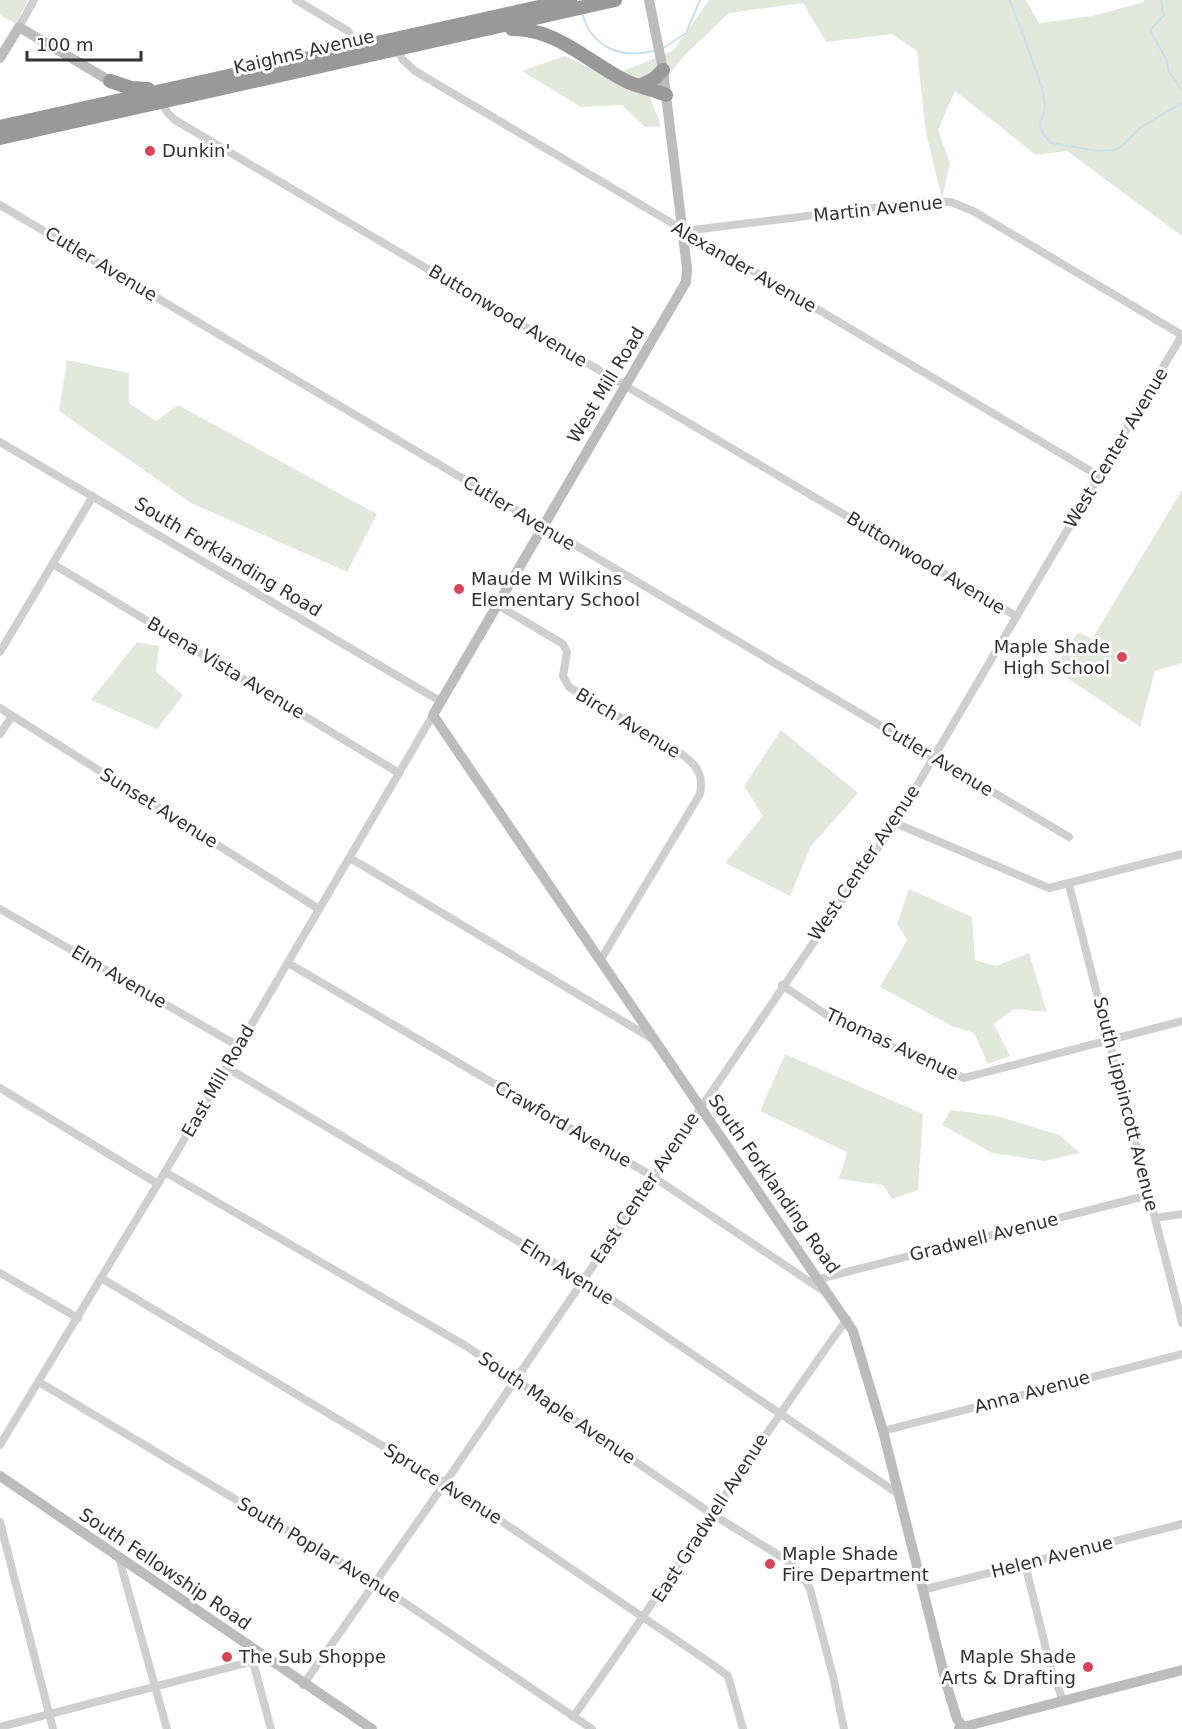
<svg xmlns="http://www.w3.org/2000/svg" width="1182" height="1729" viewBox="0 0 1182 1729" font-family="'DejaVu Sans',sans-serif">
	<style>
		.green { fill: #e3e8dc }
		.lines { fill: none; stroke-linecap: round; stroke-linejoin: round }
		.stream { stroke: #cde0e9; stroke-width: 2 }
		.street { stroke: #cfcfcf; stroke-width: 8 }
		.secondary { stroke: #bcbcbc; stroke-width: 10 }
		.highway { stroke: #999; stroke-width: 14 }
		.poi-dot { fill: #d8455b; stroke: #fff; stroke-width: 2 }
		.labels { text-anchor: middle; stroke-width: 6; stroke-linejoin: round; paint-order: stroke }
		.street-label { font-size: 18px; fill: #323232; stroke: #fff }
		.poi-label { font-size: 18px; fill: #323232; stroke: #fff; text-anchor: start }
	</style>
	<rect width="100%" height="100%" fill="#fff"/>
	<!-- green -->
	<g class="green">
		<polygon points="0,0 28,0 16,24 0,15"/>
		<polygon points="709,0 1026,0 1039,23 1092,16 1144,2 1144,0 1182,0 1182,236 1067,151 1036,155 955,91 938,130 950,163 942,199 926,133 917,51 892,34 826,42 803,3 729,13 685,55 650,97 661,126 645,127 622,105 581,107 522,71 565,56 608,77 673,51"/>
		<polygon points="67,360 129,373 129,403 156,421 178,405 377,514 347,572 191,503 59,411"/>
		<polygon points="1182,490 1182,663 1155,671 1140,727 1054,669 1078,632 1092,639"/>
		<polygon points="137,642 159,646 156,672 183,695 157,729 91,700"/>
		<polygon points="781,730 858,793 811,846 790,896 725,863 763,816 744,786"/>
		<polygon points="909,889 972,917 975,960 996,966 1029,953 1047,1012 1014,1009 994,1024 1010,1056 988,1064 974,1033 952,1026 880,987 907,940 897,924"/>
		<polygon points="785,1054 923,1114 918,1190 892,1199 883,1185 839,1179 847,1152 760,1111"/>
		<polygon points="951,1110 997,1116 1059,1135 1080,1153 1044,1161 992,1153 942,1125"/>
	</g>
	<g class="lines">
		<!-- stream -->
		<g class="stream">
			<polyline points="1010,0 1042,87 1045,108 1040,124 1042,132 1051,143 1099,151 1114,150 1122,146 1141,127 1182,103"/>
			<polyline points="1161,0 1164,15 1150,30 1167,61 1169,72 1182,90"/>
			<path d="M582,12C591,48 622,60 656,50"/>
			<polyline points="662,49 686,33 700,0"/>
		</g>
		<!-- street -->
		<g class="street">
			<polyline points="296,0 348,31 358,48"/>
			<polyline points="19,27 34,0"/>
			<polyline points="398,49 402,59 415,71 1099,476"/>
			<polyline points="161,102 168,113 175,120 1016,616"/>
			<polyline points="0,205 1069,837"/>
			<polyline points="684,231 930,201 951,202 973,211 1182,335"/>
			<polyline points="0,442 440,701"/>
			<polyline points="53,564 399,773"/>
			<path d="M496,604L563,644L567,652L563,676L569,687L680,753C696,764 704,774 700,794L601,959"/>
			<polyline points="0,652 93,496"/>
			<polyline points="0,708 319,909"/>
			<polyline points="0,734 12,716"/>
			<polyline points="895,823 1049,888 1182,854"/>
			<polyline points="350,858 651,1038"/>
			<polyline points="1069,885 1182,1323"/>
			<polyline points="0,909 238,1046"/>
			<polyline points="288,963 652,1176 825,1292"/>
			<polyline points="782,985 840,1024 964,1078 1182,1021"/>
			<polyline points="226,1067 583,1280 897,1493"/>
			<polyline points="0,1088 158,1184"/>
			<polyline points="165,1172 466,1346 712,1514 788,1561 804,1578 810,1589 833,1676 844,1729"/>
			<polyline points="1155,1218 1182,1214"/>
			<polyline points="0,1273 78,1318"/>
			<polyline points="101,1278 445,1483 709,1662 728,1676 743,1729"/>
			<polyline points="819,1279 1149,1195"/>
			<polyline points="39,1382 374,1582 592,1729"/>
			<polyline points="883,1431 1182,1354"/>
			<polyline points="0,1445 165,1172 433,715"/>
			<polyline points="0,1522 53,1729"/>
			<polyline points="119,1558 167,1729"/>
			<polyline points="1025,1564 1050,1665 1063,1701"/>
			<polyline points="922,1590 1182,1524"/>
			<polyline points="253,1662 271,1729"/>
			<polyline points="303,1685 445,1483 895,823 1182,335"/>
			<path d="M573,1717C667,1586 752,1450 847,1319"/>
			<polyline points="0,1727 265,1658"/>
		</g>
		<!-- secondary -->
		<g class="secondary">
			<polyline points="649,0 663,70 687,269 686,282 433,715 853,1331 883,1431 947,1686 957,1719 965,1729"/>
			<polyline points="0,58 19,27 110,81"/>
			<polyline points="0,1476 372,1729"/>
			<polyline points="959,1728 1182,1670"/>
		</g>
		<!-- highway -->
		<g class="highway">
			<path d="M512,29C558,29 586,61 626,81C638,87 653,89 666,95"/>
			<polyline points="110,81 131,88 148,89"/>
			<polyline points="641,85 654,79 663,70"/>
			<polyline points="0,127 570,0"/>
			<polyline points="0,138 615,0"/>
		</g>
	</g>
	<!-- markers -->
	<g class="poi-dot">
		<circle cx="150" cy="151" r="6"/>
		<circle cx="459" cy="589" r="6"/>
		<circle cx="1122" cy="657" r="6"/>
		<circle cx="770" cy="1564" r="6"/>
		<circle cx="227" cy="1657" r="6"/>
		<circle cx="1088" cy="1667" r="6"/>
	</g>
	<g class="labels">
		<!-- street labels -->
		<g class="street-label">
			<text transform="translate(304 52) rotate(-13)" y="6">Kaighns Avenue</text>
			<text transform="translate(878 209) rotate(-6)" y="6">Martin Avenue</text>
			<text transform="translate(101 264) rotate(31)" y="6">Cutler Avenue</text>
			<text transform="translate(744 267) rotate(30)" y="6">Alexander Avenue</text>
			<text transform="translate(508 316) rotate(31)" y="6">Buttonwood Avenue</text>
			<text transform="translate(606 385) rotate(-59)" y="6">West Mill Road</text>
			<text transform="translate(1116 448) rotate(-59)" y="6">West Center Avenue</text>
			<text transform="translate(519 513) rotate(31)" y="6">Cutler Avenue</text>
			<text transform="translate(228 557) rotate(31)" y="6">South Forklanding Road</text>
			<text transform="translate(926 563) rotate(31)" y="6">Buttonwood Avenue</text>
			<text transform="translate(226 668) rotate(31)" y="6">Buena Vista Avenue</text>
			<text transform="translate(628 723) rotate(31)" y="6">Birch Avenue</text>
			<text transform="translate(937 759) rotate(31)" y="6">Cutler Avenue</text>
			<text transform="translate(159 808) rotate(32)" y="6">Sunset Avenue</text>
			<text transform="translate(864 863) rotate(-56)" y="6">West Center Avenue</text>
			<text transform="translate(119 977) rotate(30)" y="6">Elm Avenue</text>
			<text transform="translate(892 1044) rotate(25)" y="6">Thomas Avenue</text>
			<text transform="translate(218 1081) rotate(-60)" y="6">East Mill Road</text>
			<text transform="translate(1126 1104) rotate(76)" y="6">South Lippincott Avenue</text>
			<text transform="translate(563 1124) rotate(30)" y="6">Crawford Avenue</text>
			<text transform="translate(774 1184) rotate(55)" y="6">South Forklanding Road</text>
			<text transform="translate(645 1188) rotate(-56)" y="6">East Center Avenue</text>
			<text transform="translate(984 1237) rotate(-14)" y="6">Gradwell Avenue</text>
			<text transform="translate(567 1272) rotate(32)" y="6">Elm Avenue</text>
			<text transform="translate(1032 1392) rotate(-15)" y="6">Anna Avenue</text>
			<text transform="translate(557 1408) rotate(34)" y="6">South Maple Avenue</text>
			<text transform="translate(443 1484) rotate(32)" y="6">Spruce Avenue</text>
			<text transform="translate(710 1518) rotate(-57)" y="6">East Gradwell Avenue</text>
			<text transform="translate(319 1550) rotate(31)" y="6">South Poplar Avenue</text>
			<text transform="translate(1052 1557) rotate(-14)" y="6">Helen Avenue</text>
			<text transform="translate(165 1569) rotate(34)" y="6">South Fellowship Road</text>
		</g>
		<!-- poi labels -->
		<g class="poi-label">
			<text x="162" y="157">Dunkin'</text>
			<text x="471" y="585">Maude M Wilkins<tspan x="471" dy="21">Elementary School</tspan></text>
			<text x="1110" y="653" text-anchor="end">Maple Shade<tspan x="1110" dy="21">High School</tspan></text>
			<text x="782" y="1560">Maple Shade<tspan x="782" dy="21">Fire Department</tspan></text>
			<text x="239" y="1663">The Sub Shoppe</text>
			<text x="1076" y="1663" text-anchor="end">Maple Shade<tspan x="1076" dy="21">Arts &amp; Drafting</tspan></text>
		</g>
	</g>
	<!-- scale -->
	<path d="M27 51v9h114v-9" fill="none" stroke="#323232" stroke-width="3"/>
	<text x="36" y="51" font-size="18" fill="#323232" stroke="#ffffff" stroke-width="4.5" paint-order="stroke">100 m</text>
</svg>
